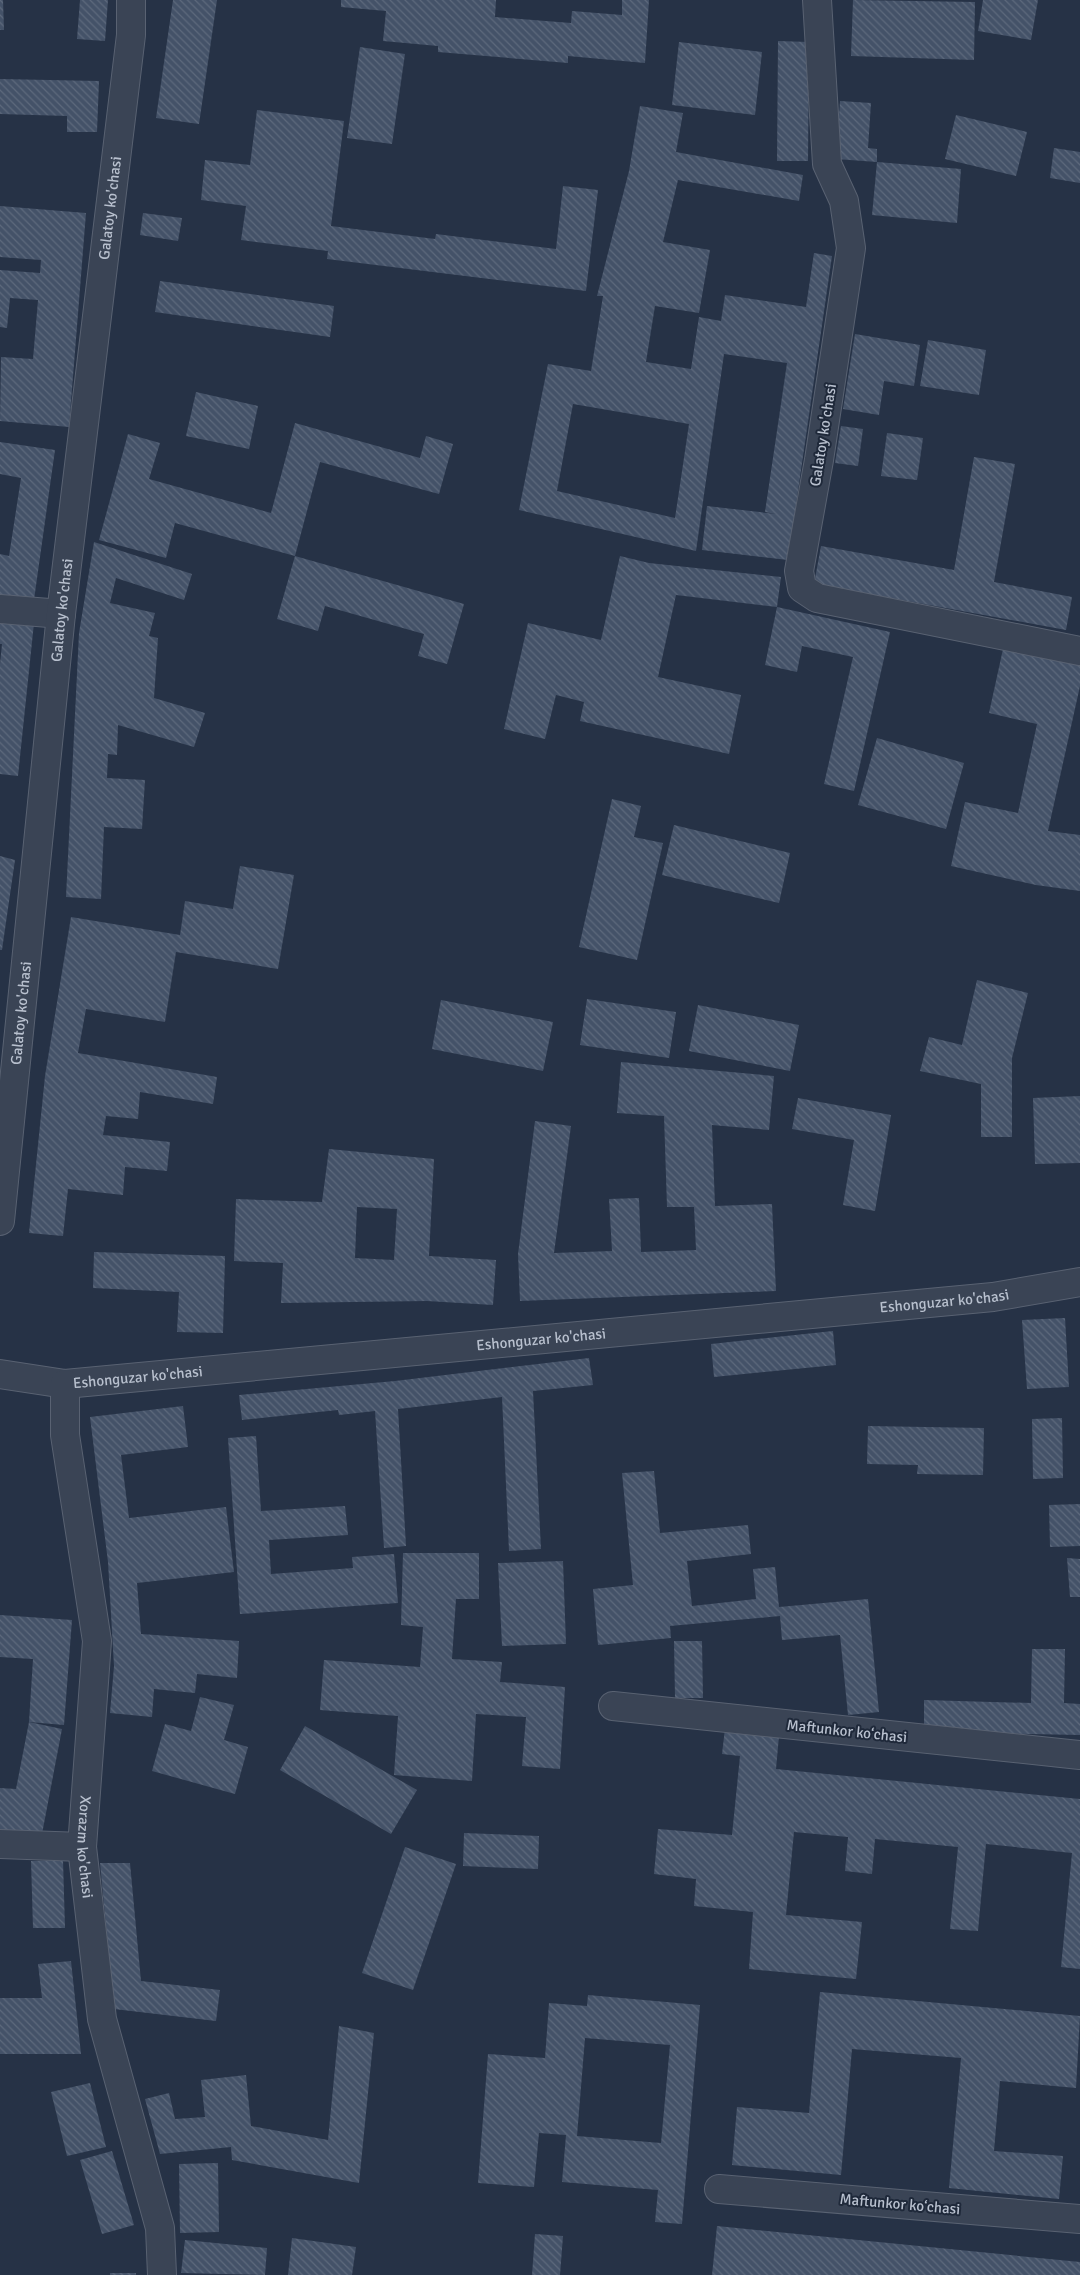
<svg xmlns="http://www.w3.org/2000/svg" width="1080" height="2275" viewBox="0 0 1080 2275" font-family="Signika,sans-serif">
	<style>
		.building { fill: url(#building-back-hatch); fill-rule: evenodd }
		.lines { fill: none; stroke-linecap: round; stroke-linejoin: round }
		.minor-casing { stroke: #596272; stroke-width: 30 }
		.minor { stroke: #3a4455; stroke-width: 28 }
		.labels { text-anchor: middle; stroke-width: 4; stroke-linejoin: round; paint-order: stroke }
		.street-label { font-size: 15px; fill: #b8c0ce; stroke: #1f293a }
	</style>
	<defs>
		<pattern id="building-back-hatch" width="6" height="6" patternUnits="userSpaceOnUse" patternTransform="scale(1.25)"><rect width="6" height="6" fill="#445268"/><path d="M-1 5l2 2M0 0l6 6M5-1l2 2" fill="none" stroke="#5d697c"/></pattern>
	</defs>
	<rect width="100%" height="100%" fill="#263246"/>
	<!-- building -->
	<g class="building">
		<polygon points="0,0 3,0 4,30 0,30"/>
		<polygon points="80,0 108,0 105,41 77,39"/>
		<polygon points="173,0 217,0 199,124 156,118"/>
		<polygon points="341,0 496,0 495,17 571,23 572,11 622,15 622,0 649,0 645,63 568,56 568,63 438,52 438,46 383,41 386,11 341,7"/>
		<polygon points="853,0 975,2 974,60 851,56"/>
		<polygon points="983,0 1038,0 1031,40 978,31"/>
		<polygon points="778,41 809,42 808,161 777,161"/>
		<polygon points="679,42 762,52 755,115 672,105"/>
		<polygon points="360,47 405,54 392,144 347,138"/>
		<polygon points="0,79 99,81 97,132 67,132 67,116 0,114"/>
		<polygon points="840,101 871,103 868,148 877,149 877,162 836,159"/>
		<path d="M640,106L683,113L676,152L803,175L799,201L678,180L663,242L710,250L699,313L655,306L646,362L691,369L699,317L721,321L725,295L806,307L814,253L832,256L788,560L702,550L707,506L776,514L765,512L787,363L724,354L696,551L519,510L548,364L591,371L603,296H597L629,171ZM573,404L689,424L675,518L557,491Z"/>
		<polygon points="257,110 344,121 331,226 435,239 436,234 556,249 563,186 598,190 586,291 327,259 328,251 241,240 246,206 201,200 205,160 250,165"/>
		<polygon points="956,115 1027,132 1016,176 945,159"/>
		<polygon points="1054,148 1080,152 1080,183 1050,178"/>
		<polygon points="877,162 961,169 957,223 872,215"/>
		<polygon points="0,206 86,213 69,427 0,421 1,357 33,359 38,300 10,298 7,328 0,327 0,270 40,273 41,260 0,257"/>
		<polygon points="143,213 182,218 178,241 140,235"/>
		<polygon points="160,281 334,306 330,337 155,312"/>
		<polygon points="855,334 920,345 914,386 884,381 879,415 843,409"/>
		<polygon points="928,340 986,350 979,395 920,386"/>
		<polygon points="196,392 258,406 249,449 186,436"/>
		<polygon points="295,423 420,458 426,436 453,444 439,494 320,462 295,556 175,523 166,558 99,540 128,434 160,443 149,479 271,513"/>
		<polygon points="841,426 863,429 858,466 835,463"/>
		<polygon points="887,433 923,438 917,480 881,476"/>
		<polygon points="0,442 55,450 34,600 0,600 0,554 9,556 21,478 0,474"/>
		<polygon points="974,457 1015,464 994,582 1072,597 1066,630 814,584 821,546 954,570"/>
		<polygon points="94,542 192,574 184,600 116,578 110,603 155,613 149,636 158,638 154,698 205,713 194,747 118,725 117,755 108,754 107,778 145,780 142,829 104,827 101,899 66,897 79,633"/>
		<polygon points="295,556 464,604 447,664 418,656 424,634 325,606 318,631 277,619"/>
		<polygon points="620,556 649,563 781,577 777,607 676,595 658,677 741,695 729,754 580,721 584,702 556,695 545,739 504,729 528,623 601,640"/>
		<polygon points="777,607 890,632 854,791 824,784 853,657 802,646 797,672 765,665"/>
		<polygon points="0,620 34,623 18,776 0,774 0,664 2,644 0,644"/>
		<polygon points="1003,649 1080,665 1080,686 1048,831 1080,835 1080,891 1036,885 951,866 965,802 1018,813 1037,724 989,713"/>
		<polygon points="877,738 964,763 946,829 858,805"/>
		<polygon points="612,799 641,806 634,837 663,843 637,960 579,947"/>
		<polygon points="674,825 790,853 779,903 662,875"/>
		<polygon points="0,856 15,860 2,950 0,950"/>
		<polygon points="240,866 294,875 278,969 176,952 165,1022 86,1009 78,1053 217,1077 213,1104 140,1092 138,1119 106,1116 103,1135 170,1142 167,1171 125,1167 123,1195 68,1189 63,1236 29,1233 45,1076 71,917 180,935 185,901 233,909"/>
		<polygon points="977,980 1028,993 1012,1058 1012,1137 981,1137 981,1084 920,1071 929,1037 962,1045"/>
		<polygon points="587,999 676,1012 669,1058 580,1045"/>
		<polygon points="441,1000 553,1022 543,1071 432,1049"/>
		<polygon points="698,1005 799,1025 790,1071 689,1051"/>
		<polygon points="621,1062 774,1076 769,1130 712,1125 715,1206 772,1204 776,1291 520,1301 518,1254 535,1121 571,1126 554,1253 612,1251 609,1199 639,1198 641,1252 696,1250 694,1207 667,1207 664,1116 617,1113"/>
		<polygon points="1080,1096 1080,1163 1035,1164 1033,1098"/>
		<polygon points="798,1098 891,1115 875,1211 843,1205 854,1140 792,1129"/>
		<path d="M329,1149L434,1159L429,1256L496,1260L493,1305L427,1301L281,1303L283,1263L234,1261L236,1199L322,1202ZM357,1207L397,1209L394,1260L355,1258Z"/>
		<polygon points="94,1252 225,1256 223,1333 177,1332 179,1292 93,1288"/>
		<polygon points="1065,1318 1069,1387 1027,1389 1022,1320"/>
		<polygon points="833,1331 836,1365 714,1377 711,1344"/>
		<polygon points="589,1358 593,1385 533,1391 541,1549 509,1551 502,1397 398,1409 406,1546 384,1548 375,1411 339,1415 338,1410 242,1420 239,1395 395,1381"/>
		<polygon points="183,1406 188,1447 121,1455 129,1518 226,1507 234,1572 137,1583 141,1634 239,1641 237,1678 197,1674 195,1693 154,1689 152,1717 110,1713 114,1666 108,1562 90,1417"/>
		<polygon points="1062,1418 1063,1478 1033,1479 1032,1419"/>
		<polygon points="868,1426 984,1428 983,1475 917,1474 918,1465 867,1464"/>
		<polygon points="256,1436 261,1511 345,1506 348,1535 269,1540 271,1574 353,1568 352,1557 394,1554 398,1603 240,1614 228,1438"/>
		<polygon points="654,1471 660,1533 748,1525 751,1554 687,1561 692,1606 756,1599 753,1569 775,1567 779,1607 868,1599 879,1712 848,1715 840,1635 782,1640 780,1616 670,1626 671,1638 598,1645 593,1589 633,1585 622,1473"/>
		<polygon points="1080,1504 1080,1546 1050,1547 1049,1505"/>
		<polygon points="403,1553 479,1553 479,1599 456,1599 452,1659 502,1662 500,1682 565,1687 560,1769 522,1766 526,1717 476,1714 472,1781 394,1775 398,1716 320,1710 324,1660 420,1667 423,1627 401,1625"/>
		<polygon points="1067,1558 1080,1559 1080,1597 1070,1597"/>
		<polygon points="563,1561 566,1644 502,1646 498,1563"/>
		<polygon points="0,1615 72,1620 64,1725 29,1722 33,1659 0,1657"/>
		<polygon points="674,1641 702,1641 703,1698 675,1698"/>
		<polygon points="1032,1649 1065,1649 1064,1703 1080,1704 1080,1735 924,1732 924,1700 1031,1703"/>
		<polygon points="200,1697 234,1705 224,1740 248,1747 235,1794 152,1771 165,1724 191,1731"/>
		<polygon points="726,1720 780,1725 776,1769 1080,1799 1080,1969 1061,1967 1072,1853 986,1844 978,1931 950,1929 958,1847 875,1839 872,1874 845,1871 848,1837 794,1832 786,1915 862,1922 856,1979 749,1969 753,1912 694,1906 696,1879 654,1874 658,1829 732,1835 740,1756 722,1754"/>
		<polygon points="29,1722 62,1729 42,1834 0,1831 0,1788 16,1789"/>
		<polygon points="305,1726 417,1790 391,1834 280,1770"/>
		<polygon points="464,1833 539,1836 538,1869 463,1866"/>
		<polygon points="405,1847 456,1864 413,1990 362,1973"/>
		<polygon points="63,1860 65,1928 33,1928 31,1861"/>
		<polygon points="100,1863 130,1863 141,1981 220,1990 216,2021 114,2009"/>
		<polygon points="71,1961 81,2054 0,2054 0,1998 42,1998 38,1964"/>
		<polygon points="820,1992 1080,2016 1076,2088 1000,2081 994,2151 1063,2156 1059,2199 949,2188 961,2058 852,2049 841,2175 732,2165 737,2107 809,2113"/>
		<path d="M588,1995L700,2005L682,2224L655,2222L658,2190L562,2182L566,2135L539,2133L534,2187L478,2183L488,2054L545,2058L549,2003L587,2006ZM585,2038L670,2045L661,2143L577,2136Z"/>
		<polygon points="339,2026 374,2033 359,2183 232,2160 231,2147 160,2154 145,2099 169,2093 175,2119 205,2117 201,2080 246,2075 251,2126 328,2140"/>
		<polygon points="90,2083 106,2147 67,2156 51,2092"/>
		<polygon points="112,2151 134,2225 102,2234 80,2160"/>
		<polygon points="218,2163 219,2232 180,2233 179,2164"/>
		<polygon points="717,2226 1080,2262 1080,2275 712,2275"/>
		<polygon points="535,2234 563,2236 560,2275 532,2275"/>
		<polygon points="292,2238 356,2247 352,2275 288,2275"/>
		<polygon points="185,2240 267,2248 265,2275 181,2273"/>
		<rect x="110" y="2273" width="26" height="2"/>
	</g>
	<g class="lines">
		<defs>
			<g id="minor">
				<polyline points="817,0 827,164 844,201 851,248 819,460 799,571 802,588 817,598 1080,651"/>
				<polyline points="0,609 61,614"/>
				<path id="s1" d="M0,1221L61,614L131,35V0"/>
				<path id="s2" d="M0,1374L65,1384L993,1297L1080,1282"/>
				<path id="s3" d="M65,1384V1435L97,1641L82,1847L102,2019L160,2228L162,2275"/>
				<polyline points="613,1706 1080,1755"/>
				<polyline points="0,1844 82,1847"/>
				<polyline points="719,2189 1080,2219"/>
			</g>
		</defs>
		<!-- minor casing -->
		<use href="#minor" class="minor-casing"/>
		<!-- minor -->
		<use href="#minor" class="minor"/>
	</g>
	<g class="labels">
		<!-- street labels -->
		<g class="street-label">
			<text dy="5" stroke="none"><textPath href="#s1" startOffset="1019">Galatoy ko'chasi</textPath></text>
			<text transform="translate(823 435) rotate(-81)" y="5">Galatoy ko'chasi</text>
			<text dy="5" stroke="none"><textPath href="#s1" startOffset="614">Galatoy ko'chasi</textPath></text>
			<text dy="5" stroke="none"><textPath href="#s1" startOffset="209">Galatoy ko'chasi</textPath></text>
			<text dy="5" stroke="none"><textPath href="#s2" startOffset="949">Eshonguzar ko'chasi</textPath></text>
			<text dy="5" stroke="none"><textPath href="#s2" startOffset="544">Eshonguzar ko'chasi</textPath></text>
			<text dy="5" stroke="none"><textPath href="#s2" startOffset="139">Eshonguzar ko'chasi</textPath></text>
			<text transform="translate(847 1731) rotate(6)" y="5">Maftunkor koʻchasi</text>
			<text dy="5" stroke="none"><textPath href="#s3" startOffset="466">Xorazm ko'chasi</textPath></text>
			<text transform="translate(900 2204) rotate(5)" y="5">Maftunkor koʻchasi</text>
		</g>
	</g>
</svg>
